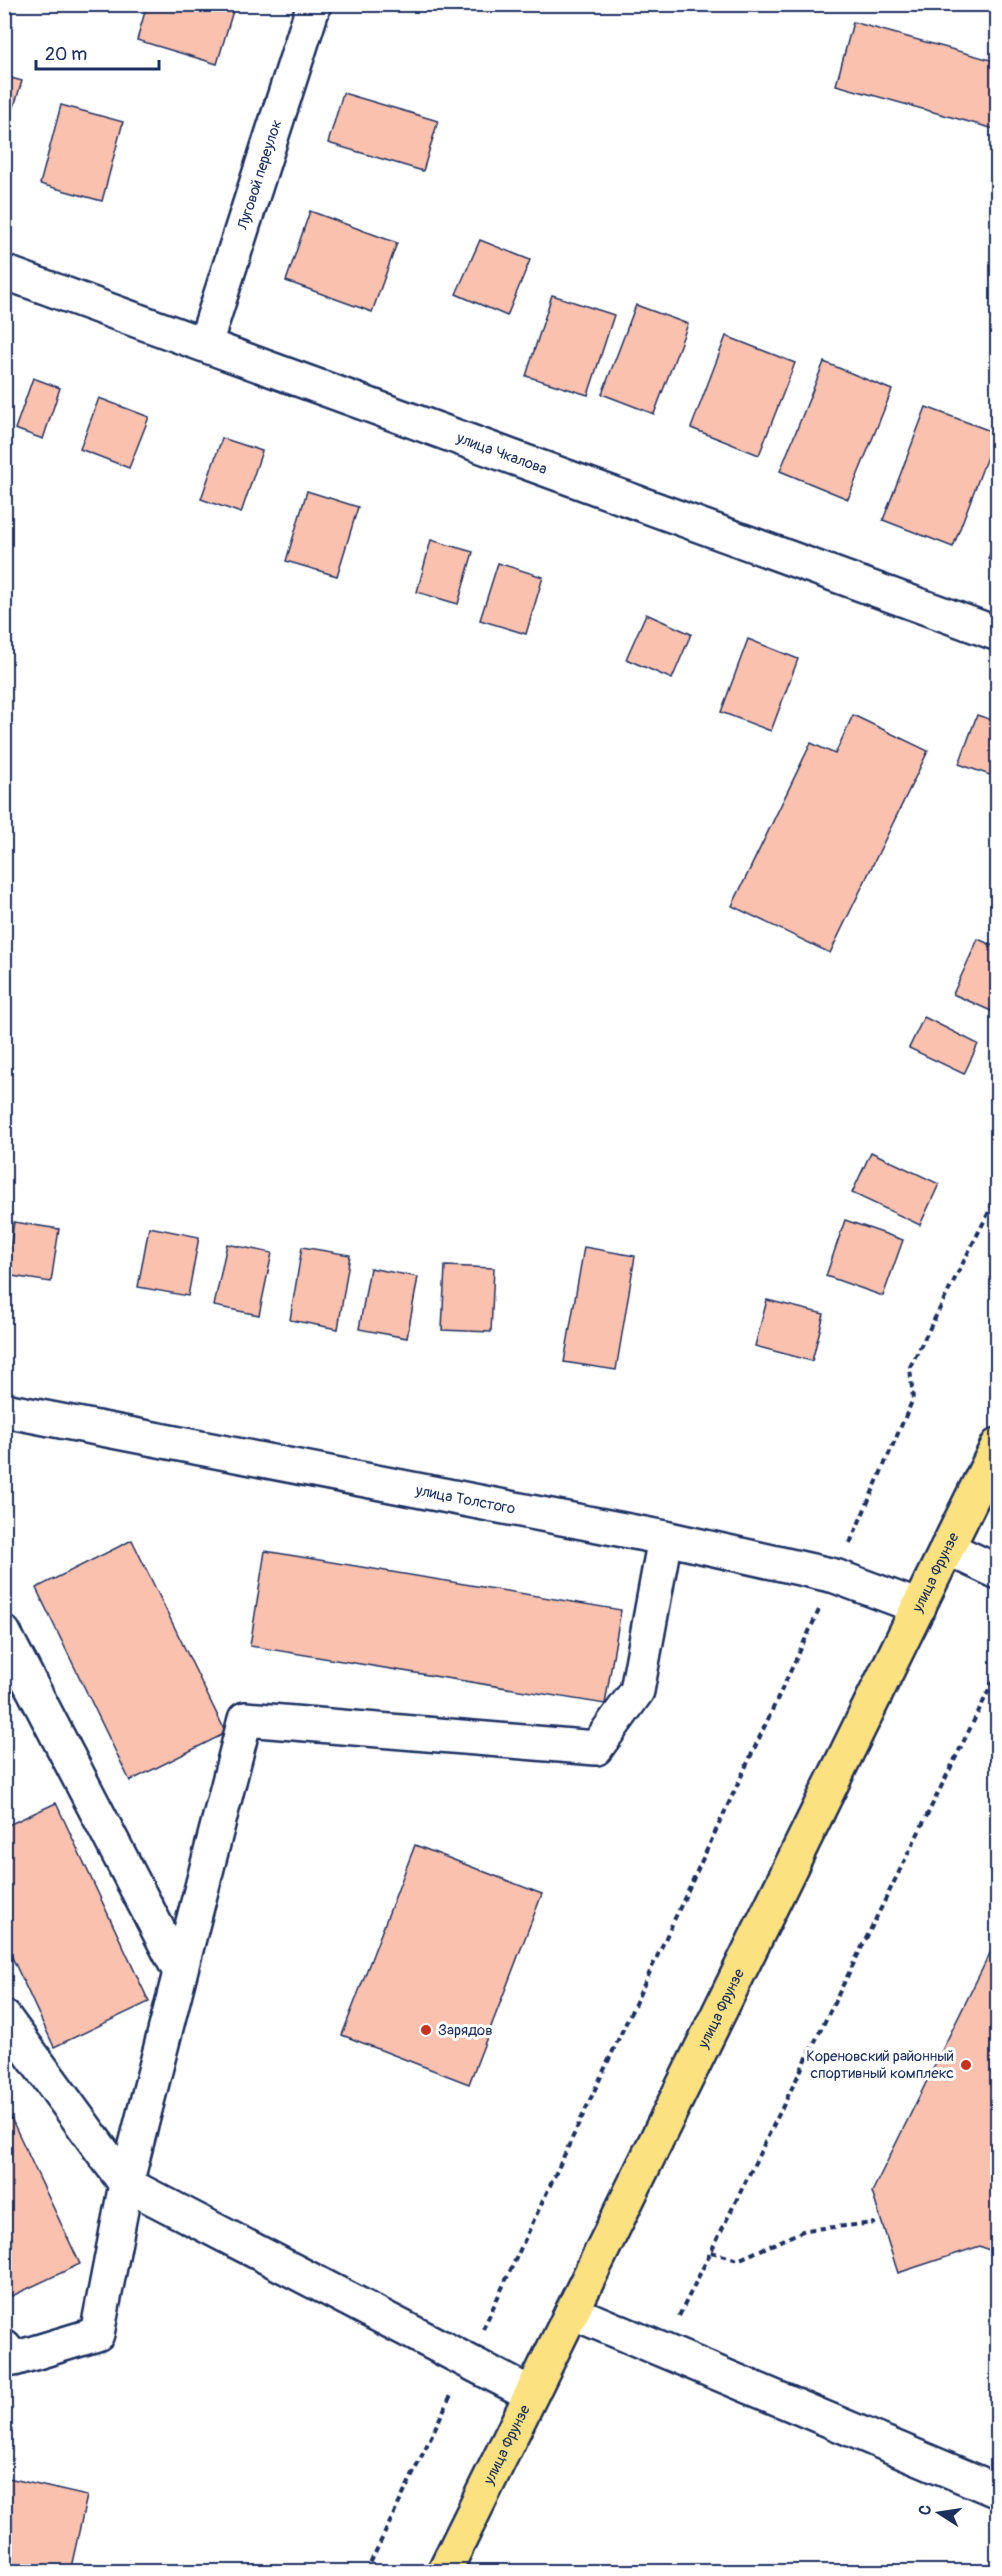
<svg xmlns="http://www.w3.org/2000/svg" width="1002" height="2576" viewBox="0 0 1002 2576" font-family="Pangolin,sans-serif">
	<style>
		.building { fill: #fac1af; stroke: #1b2f5e; stroke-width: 1.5 }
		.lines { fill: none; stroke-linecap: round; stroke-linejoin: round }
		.minor-casing { stroke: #1b2f5e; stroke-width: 38 }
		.major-casing { stroke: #1b2f5e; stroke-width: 38 }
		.path { stroke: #1b2f5e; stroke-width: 4; stroke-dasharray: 6 4.5; stroke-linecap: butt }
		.minor { stroke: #fff; stroke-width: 33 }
		.major { stroke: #fbe180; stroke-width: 33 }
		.poi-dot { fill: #c8321e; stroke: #fff; stroke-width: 2 }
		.labels { text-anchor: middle; stroke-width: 6; stroke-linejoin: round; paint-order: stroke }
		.street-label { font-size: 15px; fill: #1b2f5e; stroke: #fff }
		.poi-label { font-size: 15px; fill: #1b2f5e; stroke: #fff; text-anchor: start }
	</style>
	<rect width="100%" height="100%" fill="#fff"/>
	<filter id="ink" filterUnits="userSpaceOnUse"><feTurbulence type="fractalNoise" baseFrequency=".0167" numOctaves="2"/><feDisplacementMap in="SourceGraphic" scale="12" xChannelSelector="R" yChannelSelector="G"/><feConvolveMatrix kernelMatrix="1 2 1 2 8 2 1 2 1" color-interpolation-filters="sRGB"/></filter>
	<g filter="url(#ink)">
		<!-- building -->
		<g class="building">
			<polygon points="147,4 235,4 217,64 137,40"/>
			<polygon points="853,22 998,62 998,130 836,85"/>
			<polygon points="4,76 22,81 4,139"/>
			<polygon points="343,93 438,121 423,171 328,143"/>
			<polygon points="61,105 123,122 102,201 40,184"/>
			<polygon points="310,211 397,243 372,312 286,281"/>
			<polygon points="480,240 530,260 507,316 456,294"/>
			<polygon points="552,295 614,315 588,395 526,376"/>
			<polygon points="636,305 688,324 654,414 602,394"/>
			<polygon points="726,336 795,363 759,455 691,428"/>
			<polygon points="824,362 892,390 848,499 780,471"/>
			<polygon points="33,378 60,388 43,439 15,429"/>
			<polygon points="99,398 149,417 129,468 80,449"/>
			<polygon points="926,407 996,433 953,547 883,520"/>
			<polygon points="222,438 262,451 241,513 201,499"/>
			<polygon points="307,491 358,507 337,576 286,561"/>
			<polygon points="998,531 998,562 988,559"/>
			<polygon points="431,540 473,552 458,604 417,592"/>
			<polygon points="498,563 543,577 526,634 480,620"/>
			<polygon points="646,614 691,634 672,679 626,659"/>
			<polygon points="748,639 798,659 771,731 721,712"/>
			<polygon points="853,715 928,751 830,953 732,906 811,743 835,754"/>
			<polygon points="977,715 998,722 998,778 959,764"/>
			<polygon points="978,939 998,948 998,1014 953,994"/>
			<polygon points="924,1017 978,1044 964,1074 909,1048"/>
			<polygon points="871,1152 939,1184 920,1225 852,1193"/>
			<polygon points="845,1220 903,1240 883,1296 826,1276"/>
			<polygon points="14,1222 59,1229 51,1282 6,1275"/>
			<polygon points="149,1227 199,1237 188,1296 138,1287"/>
			<polygon points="227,1244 272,1253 259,1315 214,1306"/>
			<polygon points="302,1247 350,1255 338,1329 290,1320"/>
			<polygon points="584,1247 635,1256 616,1370 564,1362"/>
			<polygon points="445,1266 494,1268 491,1332 442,1330"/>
			<polygon points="370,1268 418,1277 407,1338 359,1329"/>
			<polygon points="767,1300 824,1314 812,1361 755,1346"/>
			<polygon points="132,1540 226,1733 130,1781 36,1588"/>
			<polygon points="265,1551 621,1610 605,1704 250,1646"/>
			<polygon points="56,1803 149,2002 54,2047 4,1940 4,1827"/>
			<polygon points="415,1845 542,1894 469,2084 342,2035"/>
			<polygon points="998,1937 998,2254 980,2246 898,2273 872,2192"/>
			<polygon points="4,2103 80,2264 12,2296 4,2281"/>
			<polygon points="4,2477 87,2496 70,2572 4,2572"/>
		</g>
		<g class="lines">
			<defs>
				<g id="minor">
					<path id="s1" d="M4,272L998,634"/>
					<path id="s2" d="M205,344L314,4"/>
					<path id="s3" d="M4,1410L665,1538L835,1576L919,1607"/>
					<polyline points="947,1548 998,1572"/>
					<polyline points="4,1633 180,1972"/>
					<polyline points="4,2017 126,2184 97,2334 14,2359 4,2347"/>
					<polyline points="572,2312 998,2491"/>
					<polyline points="531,2394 126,2184 245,1719 596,1748 637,1691 665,1538"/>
				</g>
				<g id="major">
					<path id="s4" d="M444,2572L998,1445"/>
				</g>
			</defs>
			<!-- minor casing -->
			<use href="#minor" class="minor-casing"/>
			<!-- major casing -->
			<use href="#major" class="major-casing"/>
			<!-- path -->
			<g class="path">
				<polyline points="850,1543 913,1399 910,1367 998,1194"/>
				<polyline points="711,2252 738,2260 805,2230 875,2223"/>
				<polyline points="679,2316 998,1672"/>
				<polyline points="483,2329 819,1610"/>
				<polyline points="366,2572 451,2395"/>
			</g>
			<!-- minor -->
			<use href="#minor" class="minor"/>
			<!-- major -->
			<use href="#major" class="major"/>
		</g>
	</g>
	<!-- markers -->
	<g class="poi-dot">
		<circle cx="426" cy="2030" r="6"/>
		<circle cx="966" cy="2065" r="6"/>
	</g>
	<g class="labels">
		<!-- street labels -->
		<g class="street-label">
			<text dy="5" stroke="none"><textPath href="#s2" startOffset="178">Луговой переулок</textPath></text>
			<text dy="5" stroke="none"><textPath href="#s1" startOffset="530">улица Чкалова</textPath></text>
			<text dy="5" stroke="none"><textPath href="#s3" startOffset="470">улица Толстого</textPath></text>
			<text dy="5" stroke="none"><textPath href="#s4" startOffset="1114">улица Фрунзе</textPath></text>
			<text dy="5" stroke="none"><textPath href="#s4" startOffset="628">улица Фрунзе</textPath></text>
			<text dy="5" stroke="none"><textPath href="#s4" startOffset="142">улица Фрунзе</textPath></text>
		</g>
		<!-- poi labels -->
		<g class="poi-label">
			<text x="438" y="2035">Зарядов</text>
			<text x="954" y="2061" text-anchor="end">Кореновский районный<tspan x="954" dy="17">спортивный комплекс</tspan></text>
		</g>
	</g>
	<!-- margin -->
	<rect width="1002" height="2576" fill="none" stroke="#fff" stroke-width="24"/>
	<rect x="12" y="12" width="978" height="2552" fill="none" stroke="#1b2f5e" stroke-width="2" filter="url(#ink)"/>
	<!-- north arrow -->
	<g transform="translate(939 2513) rotate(282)" stroke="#ffffff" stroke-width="4.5" paint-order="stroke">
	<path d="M0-4.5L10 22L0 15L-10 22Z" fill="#1b2f5e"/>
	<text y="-9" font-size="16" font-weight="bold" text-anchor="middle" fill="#1b2f5e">С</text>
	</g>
	<!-- scale -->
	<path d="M36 60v9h123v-9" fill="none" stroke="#1b2f5e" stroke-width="3"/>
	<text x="45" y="60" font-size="18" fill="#1b2f5e" stroke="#ffffff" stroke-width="4.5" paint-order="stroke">20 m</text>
</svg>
